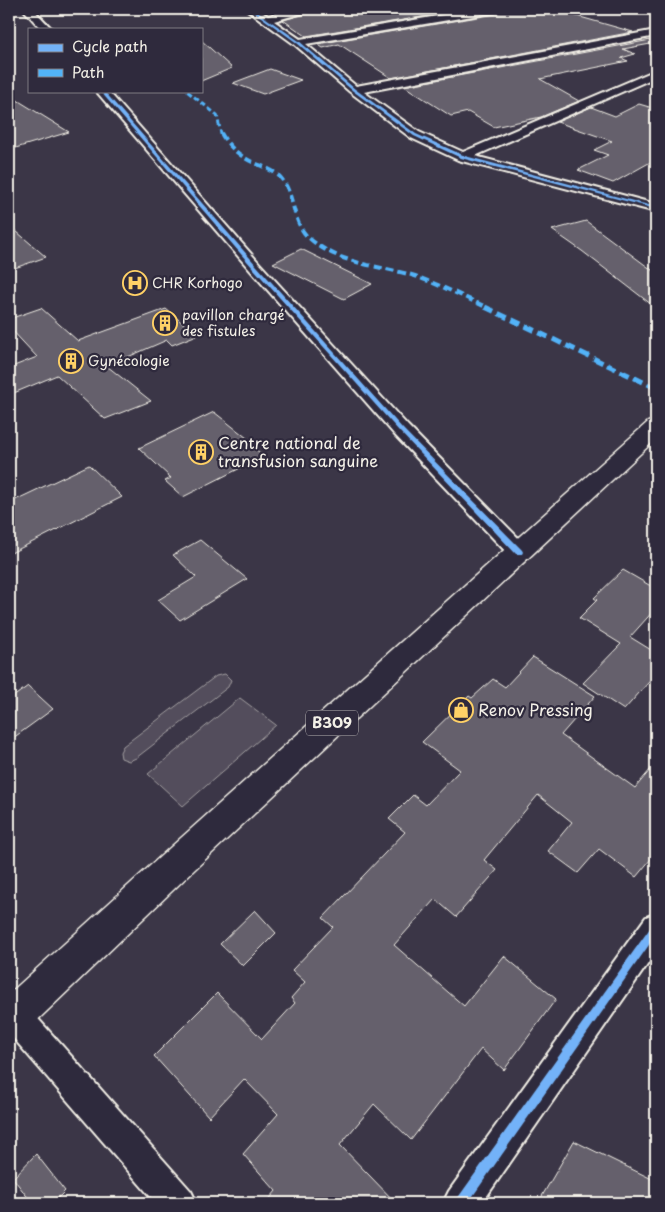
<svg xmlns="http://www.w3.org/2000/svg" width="665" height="1212" viewBox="0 0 665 1212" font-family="'Playpen Sans',sans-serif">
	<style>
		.green { fill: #534e5c; stroke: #a4a0a2 }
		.building { fill: #65616c; stroke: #f4f1e8 }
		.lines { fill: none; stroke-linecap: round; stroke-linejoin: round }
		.minor-casing { stroke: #f4f1e8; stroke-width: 4 }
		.primary-casing { stroke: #f4f1e8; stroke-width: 3 }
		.minor { fill: #2f2a3d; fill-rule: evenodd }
		.primary { fill: #2f2a3d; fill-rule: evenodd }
		.quiet-far2 { stroke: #52b3f8; stroke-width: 3; stroke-dasharray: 6 3; stroke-linecap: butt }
		.quiet-far1 { stroke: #52b3f8; stroke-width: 4; stroke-dasharray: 8 4; stroke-linecap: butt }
		.quiet { stroke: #52b3f8; stroke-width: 5; stroke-dasharray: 10 5; stroke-linecap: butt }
		.cycleway-casing { stroke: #2f2a3d; stroke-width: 3 }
		.cycleway { fill: #73b2f8; fill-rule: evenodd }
		.labels { text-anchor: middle; stroke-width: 4.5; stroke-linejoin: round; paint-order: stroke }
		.far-poi-label { font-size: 14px; fill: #f4f1e8; stroke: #2f2a3d; text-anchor: start }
		.shield { fill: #2f2a3d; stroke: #b9b5b5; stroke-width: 1 }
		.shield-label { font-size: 15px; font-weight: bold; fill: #f4f1e8 }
		.poi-label { font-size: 16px; fill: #f4f1e8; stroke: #2f2a3d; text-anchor: start }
	</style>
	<rect width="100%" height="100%" fill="#3b3647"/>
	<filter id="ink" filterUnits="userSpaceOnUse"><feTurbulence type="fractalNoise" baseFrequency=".02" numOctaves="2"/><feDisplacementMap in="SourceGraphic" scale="10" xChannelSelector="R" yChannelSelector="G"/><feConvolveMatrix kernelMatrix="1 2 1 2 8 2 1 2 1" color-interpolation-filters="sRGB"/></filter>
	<g filter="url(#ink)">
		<!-- green -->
		<g class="green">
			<polygon points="225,674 231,680 228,687 136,758 129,761 121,758 120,752 123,746 216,676"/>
			<polygon points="240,698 276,725 183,806 148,774"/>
		</g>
		<!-- building -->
		<g class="building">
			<polygon points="313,9 470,9 306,36 283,20 310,13"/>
			<polygon points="503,9 552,9 633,32 391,78 339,44 323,48 317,44 496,14"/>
			<polygon points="656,39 656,43 623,49 635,54 621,58 628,61 540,79 579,101 541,117 494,127 468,112 451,116 404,86"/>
			<polygon points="201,40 232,68 201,81"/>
			<polygon points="270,69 301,80 263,94 233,83"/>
			<polygon points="9,95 69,132 9,150"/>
			<polygon points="639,104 656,109 656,159 613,183 578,170 608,155 594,150 612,141 557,122 591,107 615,116"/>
			<polygon points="586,221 656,273 656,308 582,251 552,230"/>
			<polygon points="9,225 46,257 9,270"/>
			<polygon points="301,249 372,284 344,299 273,263"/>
			<polygon points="41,308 78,341 166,309 197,335 172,345 167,340 107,366 151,401 105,419 57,375 9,395 9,368 37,357 9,327 9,319"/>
			<polygon points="214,412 247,438 244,440 264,456 183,497 165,481 171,478 139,448"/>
			<polygon points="89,465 122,497 9,554 9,503"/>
			<polygon points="200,540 247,579 180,620 158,600 196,577 173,555"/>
			<polygon points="623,570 656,589 656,608 630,637 656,653 656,674 624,710 583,683 621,644 579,618 597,600 594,598"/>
			<polygon points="533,657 595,696 561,735 635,788 656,763 656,853 636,877 599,849 578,873 548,851 572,822 538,795 484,860 497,870 456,917 435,899 394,945 464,1006 504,956 556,999 504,1070 481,1049 411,1140 374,1104 340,1145 396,1203 266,1203 276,1191 243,1154 278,1114 244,1079 209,1117 154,1056 217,993 262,1039 295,1003 291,998 305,982 292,970 333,927 323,918 405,832 389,819 413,795 426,805 460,770 422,742 469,696 472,698 493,679 505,687"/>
			<polygon points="28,686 53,709 9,741 9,700"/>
			<polygon points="255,910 276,933 243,966 220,944"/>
			<polygon points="574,1141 656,1181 656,1203 538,1203"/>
			<polygon points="36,1154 65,1191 53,1203 32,1203 13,1178"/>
		</g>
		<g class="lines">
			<defs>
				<g id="minor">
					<polygon points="23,9 33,9 52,29 41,29"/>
					<polygon points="246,9 257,9 268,16 296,9 311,9 309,11 274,21 300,39 480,9 501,9 496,12 306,44 356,86 656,30 656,36 364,92 419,132 463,152 656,70 656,77 475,156 656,204 656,212 458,160 411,138 350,92 294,44"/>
					<polygon points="96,91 108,91 260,264 408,426 527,547 530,552 527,557 519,560 511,557 394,434 250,270"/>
					<polygon points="656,913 656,952 482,1203 443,1203 449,1191 646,917"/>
					<polygon points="14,999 25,1004 191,1191 197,1203 156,1203 9,1033 9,1002"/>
				</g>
				<polygon id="primary" points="656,420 656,439 196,868 23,1034 9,1039 9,994 172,846 648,422"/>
			</defs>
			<!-- minor casing -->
			<use href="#minor" class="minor-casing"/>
			<!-- primary casing -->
			<use href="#primary" class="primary-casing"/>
			<!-- minor -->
			<use href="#minor" class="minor"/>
			<!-- primary -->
			<use href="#primary" class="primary"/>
			<!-- quiet-far2 -->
			<polyline class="quiet-far2" points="187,91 217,115 221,134"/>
			<!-- quiet-far1 -->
			<path class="quiet-far1" d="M221,133C229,148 242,158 257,164C264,167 272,170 278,175C296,191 290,221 309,238C339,265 379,265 415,276C440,285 464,297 488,308"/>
			<!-- quiet -->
			<polyline class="quiet" points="485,307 656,388"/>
			<defs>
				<g id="cycleway">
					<polygon points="250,9 253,9 299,41 355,89 416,134 465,156 656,207 656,209 461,158 414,136 353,91 297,43"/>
					<polygon points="100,91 104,91 257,266 403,429 522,550 523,552 522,554 516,554 399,431 253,268"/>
					<polygon points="656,922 656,935 468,1203 455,1203 457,1199 653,924"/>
				</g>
			</defs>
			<!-- cycleway casing -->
			<use href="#cycleway" class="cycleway-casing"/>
			<!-- cycleway -->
			<use href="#cycleway" class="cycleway"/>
		</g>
	</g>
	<!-- icons -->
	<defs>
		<symbol id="hospital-ring" viewBox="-11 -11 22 22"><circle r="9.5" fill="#2f2a3d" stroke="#ffd166" stroke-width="1.5"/><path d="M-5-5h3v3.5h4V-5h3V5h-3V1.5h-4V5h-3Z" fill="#ffd166"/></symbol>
		<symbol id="building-ring" viewBox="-11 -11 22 22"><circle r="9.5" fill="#2f2a3d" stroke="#ffd166" stroke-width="1.5"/><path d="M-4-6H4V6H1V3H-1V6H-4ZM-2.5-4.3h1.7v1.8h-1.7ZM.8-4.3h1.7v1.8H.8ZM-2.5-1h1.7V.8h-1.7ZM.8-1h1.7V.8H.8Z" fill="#ffd166"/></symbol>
		<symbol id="shop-ring" viewBox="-11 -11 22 22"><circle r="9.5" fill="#2f2a3d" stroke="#ffd166" stroke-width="1.5"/><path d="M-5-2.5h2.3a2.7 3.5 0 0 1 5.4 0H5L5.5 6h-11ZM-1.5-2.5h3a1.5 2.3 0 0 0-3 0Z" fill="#ffd166"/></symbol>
	</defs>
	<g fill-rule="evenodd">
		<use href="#hospital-ring" x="121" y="269" width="28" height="28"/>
		<use href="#building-ring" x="151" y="309" width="28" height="28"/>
		<use href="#building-ring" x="57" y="347" width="28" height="28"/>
		<use href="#building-ring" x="187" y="438" width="28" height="28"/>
		<use href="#shop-ring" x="447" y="696" width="28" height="28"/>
	</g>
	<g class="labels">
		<!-- far-poi labels -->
		<g class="far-poi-label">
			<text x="152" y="288">CHR Korhogo</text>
			<text x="182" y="320">pavillon chargé<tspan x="182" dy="16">des fistules</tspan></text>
			<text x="88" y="366">Gynécologie</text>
		</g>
		<!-- shield labels -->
		<rect class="shield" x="306" y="710.5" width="52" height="25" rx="4"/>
		<g class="shield-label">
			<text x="332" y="728">B309</text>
		</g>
		<!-- poi labels -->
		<g class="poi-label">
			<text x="218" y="449">Centre national de<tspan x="218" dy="18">transfusion sanguine</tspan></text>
			<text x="478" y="716">Renov Pressing</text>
		</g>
	</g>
	<!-- margin -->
	<rect width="665" height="1212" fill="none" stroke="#2f2a3d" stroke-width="30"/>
	<rect x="15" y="15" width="635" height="1182" fill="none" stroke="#f4f1e8" stroke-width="2" filter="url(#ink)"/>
	<!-- legend -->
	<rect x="28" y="28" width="175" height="65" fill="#2f2a3d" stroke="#7e7a81"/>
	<rect x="38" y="44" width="25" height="8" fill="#73b2f8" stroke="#7e7a81"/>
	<text x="72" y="52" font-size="15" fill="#f4f1e8">Cycle path</text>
	<rect x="38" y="69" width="25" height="8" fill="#52b3f8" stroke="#7e7a81"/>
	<text x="72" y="78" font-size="15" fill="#f4f1e8">Path</text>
</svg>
